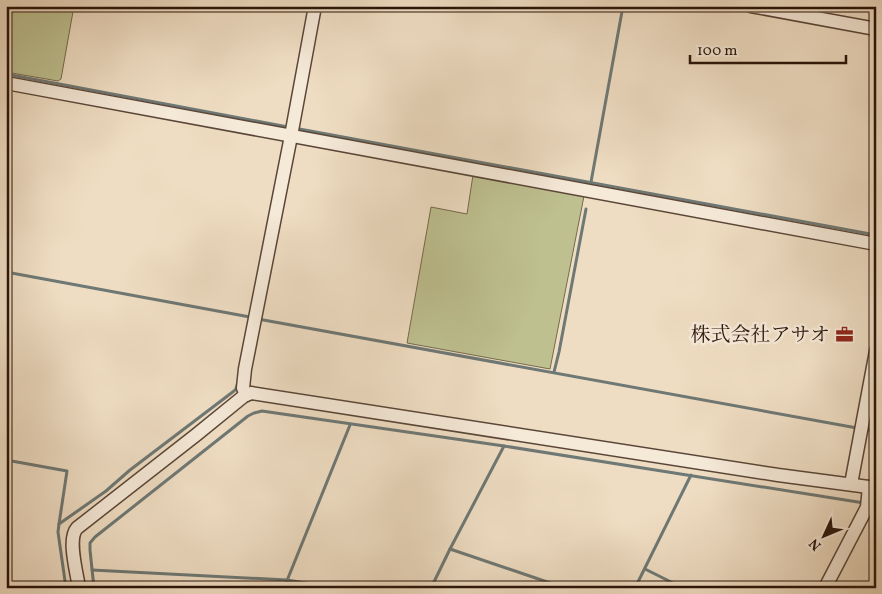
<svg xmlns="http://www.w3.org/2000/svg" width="882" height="594" viewBox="0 0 882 594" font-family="Vollkorn,'Noto Serif JP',serif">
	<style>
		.green { fill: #bec090; stroke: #746a4c }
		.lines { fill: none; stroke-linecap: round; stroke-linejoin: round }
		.stream { stroke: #6e7874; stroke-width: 3 }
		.minor-casing { stroke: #5a4638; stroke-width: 15 }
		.minor { stroke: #f5e9d8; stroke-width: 12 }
		.labels { text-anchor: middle; stroke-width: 5; stroke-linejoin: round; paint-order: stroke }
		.poi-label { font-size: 20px; fill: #291409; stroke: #f5e9d8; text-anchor: end }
	</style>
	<rect width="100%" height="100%" fill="#efddc3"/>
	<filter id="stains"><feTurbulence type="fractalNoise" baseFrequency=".004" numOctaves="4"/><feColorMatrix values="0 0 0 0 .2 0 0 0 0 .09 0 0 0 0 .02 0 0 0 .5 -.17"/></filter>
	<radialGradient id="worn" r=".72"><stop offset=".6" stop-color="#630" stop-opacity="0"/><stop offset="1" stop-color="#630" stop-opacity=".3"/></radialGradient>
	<!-- green -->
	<g class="green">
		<polygon points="6,6 74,6 61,79 58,81 6,72"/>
		<polygon points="473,175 584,196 550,369 407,343 431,207 467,214"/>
	</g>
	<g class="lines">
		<!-- stream -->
		<g class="stream">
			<polyline points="723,6 749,11"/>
			<polyline points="6,74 288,127"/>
			<polyline points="294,128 876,235"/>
			<polyline points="591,182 623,6"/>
			<polyline points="6,272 250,317"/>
			<polyline points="258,319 857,428"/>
			<polyline points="554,372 559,352 586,209"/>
			<polyline points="863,429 876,431"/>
			<polyline points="6,460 67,471 59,524"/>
			<polyline points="450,549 565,588"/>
			<polyline points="645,569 683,588"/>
			<polyline points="92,570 287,580 337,588"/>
			<polyline points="66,588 58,532 59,524 106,491 130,470 234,391 236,389 238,382"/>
			<polyline points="94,588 90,550 90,543 95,537 248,416 254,413 262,411 504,446 864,503"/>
			<polyline points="284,588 350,425"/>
			<polyline points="431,588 450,549 504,446"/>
			<polyline points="635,588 691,475"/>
		</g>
		<defs>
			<g id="minor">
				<polyline points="751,6 876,29"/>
				<polyline points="6,83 876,244"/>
				<polyline points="246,395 243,388 245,369 291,136 315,6"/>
				<polyline points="851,484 876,351"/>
				<path d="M79,588C77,573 67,539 77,528L196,435L244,396L251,393L778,475L876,488"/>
				<polyline points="825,588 864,513 867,507 869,487"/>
			</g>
		</defs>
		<!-- minor casing -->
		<use href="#minor" class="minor-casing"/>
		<!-- minor -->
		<use href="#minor" class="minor"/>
	</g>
	<!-- icons -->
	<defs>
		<symbol id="office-bare" viewBox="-9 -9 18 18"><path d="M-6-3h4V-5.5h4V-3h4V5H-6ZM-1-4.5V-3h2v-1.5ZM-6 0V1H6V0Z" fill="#8f2418" stroke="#f5e9d8" stroke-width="2.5" paint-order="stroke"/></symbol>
	</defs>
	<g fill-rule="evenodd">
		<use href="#office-bare" x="832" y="322" width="25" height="25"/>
	</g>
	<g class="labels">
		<!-- poi labels -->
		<g class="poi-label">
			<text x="830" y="341">株式会社アサオ</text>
		</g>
	</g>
	<!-- margin -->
	<rect width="882" height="594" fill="none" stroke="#efddc3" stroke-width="25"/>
	<rect x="8" y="8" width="867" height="579" fill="none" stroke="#291409" stroke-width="2.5"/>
	<rect x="12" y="12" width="857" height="569" fill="none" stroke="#291409"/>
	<!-- north arrow -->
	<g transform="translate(824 536) rotate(226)" stroke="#f5e9d8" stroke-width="4" paint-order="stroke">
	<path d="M0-4L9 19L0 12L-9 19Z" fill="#291409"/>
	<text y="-8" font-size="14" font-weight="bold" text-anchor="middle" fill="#291409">N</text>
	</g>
	<!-- scale -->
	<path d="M690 55v8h156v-8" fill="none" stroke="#291409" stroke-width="2.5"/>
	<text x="697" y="55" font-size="15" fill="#291409" stroke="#f5e9d8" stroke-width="4" paint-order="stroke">100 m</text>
	<rect width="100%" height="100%" filter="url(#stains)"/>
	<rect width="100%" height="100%" fill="url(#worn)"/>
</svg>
